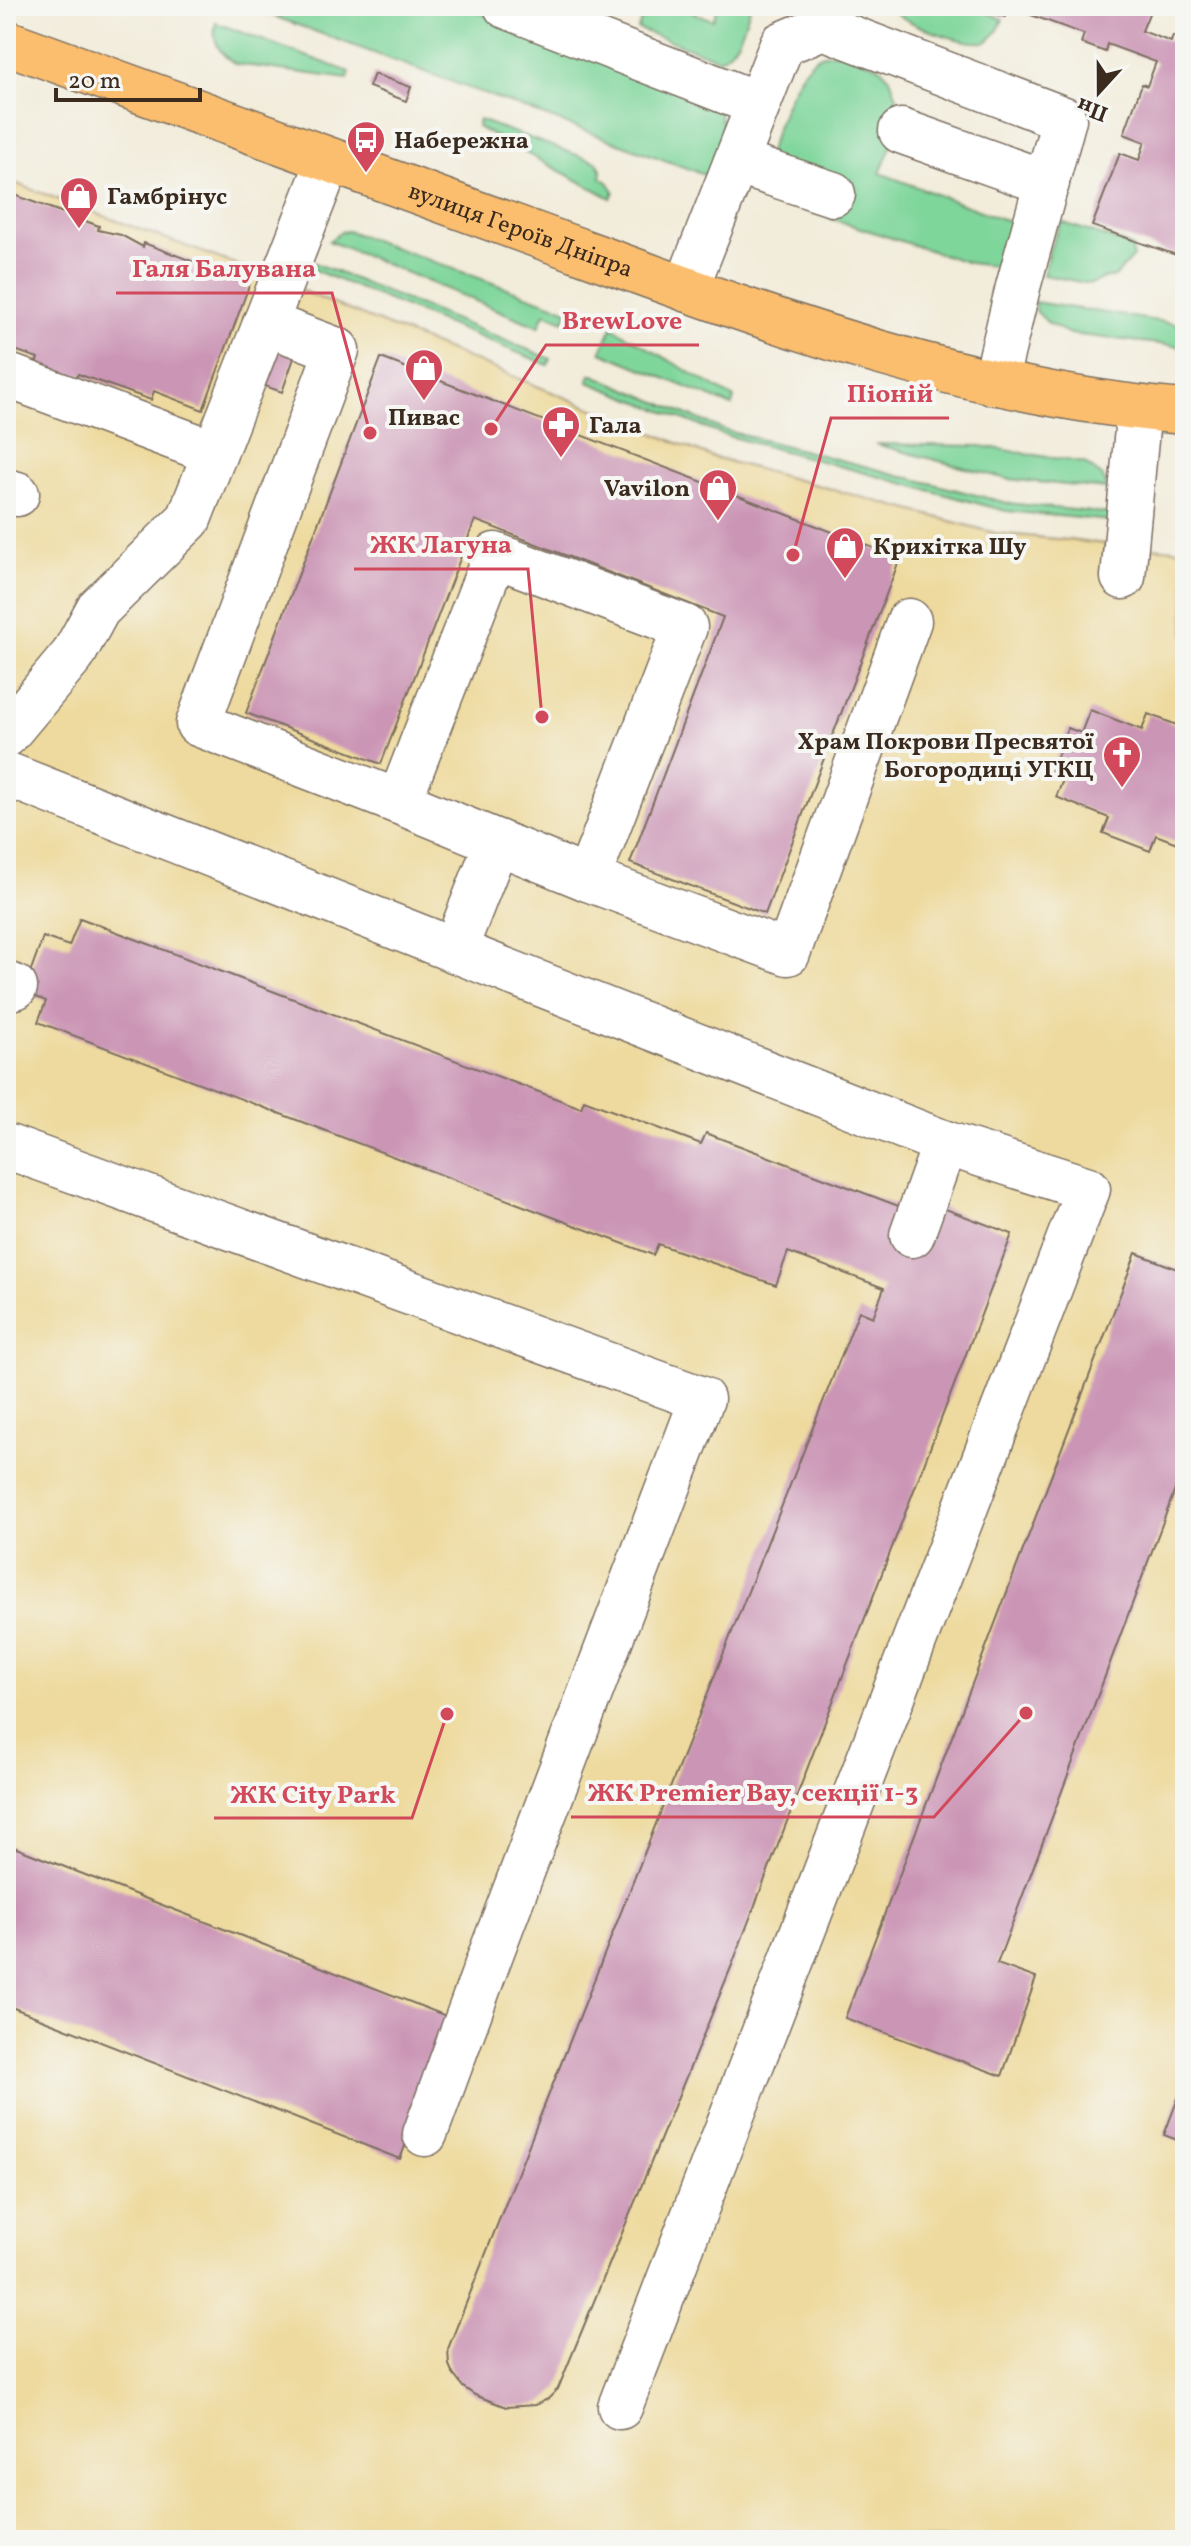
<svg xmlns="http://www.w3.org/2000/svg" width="1191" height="2546" viewBox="0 0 1191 2546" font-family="Vollkorn,serif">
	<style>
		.green { fill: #7fd69b; stroke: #5d805c; stroke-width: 2 }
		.sand { fill: #eeda9e; stroke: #94825e; stroke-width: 2 }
		.building { fill: #cb95b5 }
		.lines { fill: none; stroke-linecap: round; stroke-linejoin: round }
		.minor-casing { stroke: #7b6e60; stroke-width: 47 }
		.major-casing { stroke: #7b6e60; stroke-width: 47 }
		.minor { stroke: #fff; stroke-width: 44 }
		.major { stroke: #fbbe6e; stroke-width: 44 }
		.labels { text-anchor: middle; stroke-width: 8; stroke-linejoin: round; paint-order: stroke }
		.poi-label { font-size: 24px; font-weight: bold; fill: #3b2a1e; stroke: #f6f6f2; text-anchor: start }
		.street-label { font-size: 24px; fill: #3b2a1e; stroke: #f6f6f2 }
		.leader { fill: none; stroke: #d1495b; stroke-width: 3 }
		.callout-dot { fill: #d1495b; stroke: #f6f6f2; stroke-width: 3 }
		.callout-label { font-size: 26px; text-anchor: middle; font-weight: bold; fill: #d1495b; stroke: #f6f6f2; stroke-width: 8; stroke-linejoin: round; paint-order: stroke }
	</style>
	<rect width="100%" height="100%" fill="#f6f6f2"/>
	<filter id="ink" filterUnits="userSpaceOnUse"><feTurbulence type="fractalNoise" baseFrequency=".0125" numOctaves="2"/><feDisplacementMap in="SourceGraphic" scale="16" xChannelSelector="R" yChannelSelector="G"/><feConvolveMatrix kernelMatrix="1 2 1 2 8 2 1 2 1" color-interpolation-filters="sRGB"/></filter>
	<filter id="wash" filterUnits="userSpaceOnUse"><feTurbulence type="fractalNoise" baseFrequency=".006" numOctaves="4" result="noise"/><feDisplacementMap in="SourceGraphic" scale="32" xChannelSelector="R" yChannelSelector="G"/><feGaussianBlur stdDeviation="1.8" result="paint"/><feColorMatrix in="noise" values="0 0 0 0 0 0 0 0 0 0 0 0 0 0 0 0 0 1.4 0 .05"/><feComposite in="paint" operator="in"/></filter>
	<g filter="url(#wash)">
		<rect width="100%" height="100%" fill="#f2ecda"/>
		<!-- green -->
		<g class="green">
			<path d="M246,6H461L713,101C732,130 719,146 708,176Z"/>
			<path d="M646,6H675L713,20L718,6H751C743,26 740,49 719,59L638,29Z"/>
			<path d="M888,6H971L1003,19L997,32L986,42C962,45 904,24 888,6Z"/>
			<path d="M216,23L350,72L348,79L236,64C221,56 211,41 216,23Z"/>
			<path d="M840,52L879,66L890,78L899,103V127L880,173L1015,224L1007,268L969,263L755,194C768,160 788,71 821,55C826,53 834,53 840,52Z"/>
			<polygon points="479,120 597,162 602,171 601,178 608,182 614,191 611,198 477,127"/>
			<polygon points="1061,222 1124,243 1132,248 1133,257 1115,277 1104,278 1091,284 1043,275 1049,251"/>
			<polygon points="348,231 568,310 564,321 545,313 539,327 329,241 341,232"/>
			<polygon points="312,262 551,359 548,365 309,268"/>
			<polygon points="1034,302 1185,325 1185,347 1070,334 1049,324 1036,311"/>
			<polygon points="612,327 734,398 732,406 601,352"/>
			<polygon points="591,374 724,430 1007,503 1112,514 1110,521 1006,511 724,435 588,382"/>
			<polygon points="875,444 981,446 1084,463 1103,477 1107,489 1007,479"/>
		</g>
		<!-- sand -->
		<polygon class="sand" points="6,180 248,269 712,457 995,533 1106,544 1101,573 1145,578 1152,547 1185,550 1185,2540 6,2540"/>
		<g id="blocks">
			<!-- building -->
			<g class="building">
				<polygon points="976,6 1152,6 1142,31 1171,42 1173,36 1185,41 1185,258 1092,226 1120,153 1139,160 1145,142 1124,134 1142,84 1147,86 1156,62 1107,44 1105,52 1081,43 1084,34 1009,7 1005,17"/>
				<polygon points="374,74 411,87 406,101 369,87"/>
				<polygon points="6,192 99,226 98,230 121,235 143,247 144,243 250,283 203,410 154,391 151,400 78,374 76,378 36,364 38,358 6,347"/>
				<polygon points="284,336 300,341 282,392 265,386"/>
				<polygon points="381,358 900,558 765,914 630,863 723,617 475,520 381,764 246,713"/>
				<polygon points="1090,710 1142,730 1148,714 1185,728 1185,846 1156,835 1150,851 1103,833 1109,818 1056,797 1063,780 1050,775 1068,728 1081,733"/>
				<polygon points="80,918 581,1108 584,1100 701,1144 706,1133 930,1218 935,1205 1012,1234 732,1965 558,2389 548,2399 535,2405 506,2407 475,2395 463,2387 453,2374 449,2365 448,2349 859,1311 873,1317 884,1288 788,1252 776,1285 658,1244 653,1255 38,1022 46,1001 23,992 43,937 69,946"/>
				<polygon points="1136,1253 1185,1272 1185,1463 997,1964 1036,1978 1002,2076 845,2018"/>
				<polygon points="6,1844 454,2019 400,2159 6,2005"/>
				<polygon points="1185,2080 1185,2143 1164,2135"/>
			</g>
		</g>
	</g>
	<g filter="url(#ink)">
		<use href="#blocks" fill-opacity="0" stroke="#7b6e60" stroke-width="2"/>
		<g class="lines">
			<defs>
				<g id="minor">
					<polyline points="506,6 758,104"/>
					<polyline points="901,131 1047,183"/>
					<polyline points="736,162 833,194"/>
					<polyline points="686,289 782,44 823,27 1064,119 1018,287 995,383"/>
					<polyline points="265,323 337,350 198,724 399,802 495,555 685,627 588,879 788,953 909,621"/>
					<polyline points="6,375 215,453"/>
					<polyline points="6,491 17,494"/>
					<polyline points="1123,577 1139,408"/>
					<polyline points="6,735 73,655 98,609 189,519 329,160"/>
					<polyline points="6,774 945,1143 1088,1189 620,2407"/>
					<polyline points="399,802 588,879"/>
					<polyline points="455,949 497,842"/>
					<polyline points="6,984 15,987"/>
					<polyline points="6,1146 702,1399 492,1951 425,2134"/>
					<polyline points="912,1235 945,1143"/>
				</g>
				<g id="major">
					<path id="s1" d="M6,42C189,109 372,176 556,242C762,317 965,394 1185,412"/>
				</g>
			</defs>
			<!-- minor casing -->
			<use href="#minor" class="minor-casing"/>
			<!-- major casing -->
			<use href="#major" class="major-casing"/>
			<!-- minor -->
			<use href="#minor" class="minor"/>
			<!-- major -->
			<use href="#major" class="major"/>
		</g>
	</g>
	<!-- icons -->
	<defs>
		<symbol id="bus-pin" viewBox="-11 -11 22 30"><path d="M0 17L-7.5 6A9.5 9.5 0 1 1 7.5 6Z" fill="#d1495b" stroke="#f6f6f2"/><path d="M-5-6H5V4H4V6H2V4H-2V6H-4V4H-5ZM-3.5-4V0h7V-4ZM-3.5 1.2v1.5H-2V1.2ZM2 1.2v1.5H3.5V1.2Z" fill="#fff"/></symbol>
		<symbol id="shop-pin" viewBox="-11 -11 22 30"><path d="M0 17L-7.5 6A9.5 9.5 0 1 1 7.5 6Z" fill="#d1495b" stroke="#f6f6f2"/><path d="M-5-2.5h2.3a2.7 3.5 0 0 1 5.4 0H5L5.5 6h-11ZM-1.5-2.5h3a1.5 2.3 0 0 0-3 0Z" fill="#fff"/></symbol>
		<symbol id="pharmacy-pin" viewBox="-11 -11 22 30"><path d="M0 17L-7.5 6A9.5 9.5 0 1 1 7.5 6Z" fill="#d1495b" stroke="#f6f6f2"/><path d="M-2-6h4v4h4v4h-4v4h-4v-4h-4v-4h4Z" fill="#fff"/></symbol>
		<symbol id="church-pin" viewBox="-11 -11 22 30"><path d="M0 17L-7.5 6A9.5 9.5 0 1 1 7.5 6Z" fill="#d1495b" stroke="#f6f6f2"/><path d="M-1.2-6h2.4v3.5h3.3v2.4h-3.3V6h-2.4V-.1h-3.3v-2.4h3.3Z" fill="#fff"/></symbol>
	</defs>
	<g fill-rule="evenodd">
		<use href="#bus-pin" x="344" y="118" width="44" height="60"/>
		<use href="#shop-pin" x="57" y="174" width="44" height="60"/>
		<use href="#shop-pin" x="402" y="346" width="44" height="60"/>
		<use href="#pharmacy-pin" x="539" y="403" width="44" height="60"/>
		<use href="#shop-pin" x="696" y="466" width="44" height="60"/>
		<use href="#shop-pin" x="823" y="524" width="44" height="60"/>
		<use href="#church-pin" x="1100" y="733" width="44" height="60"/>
	</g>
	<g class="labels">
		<!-- poi labels -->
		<g class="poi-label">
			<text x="394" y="148">Набережна</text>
			<text x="107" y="204">Гамбрінус</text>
			<text x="424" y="425" text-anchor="middle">Пивас</text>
			<text x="589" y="433">Гала</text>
			<text x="690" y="496" text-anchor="end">Vavilon</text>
			<text x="873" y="554">Крихітка Шу</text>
			<text x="1094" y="749" text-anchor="end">Храм Покрови Пресвятої<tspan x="1094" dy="28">Богородиці УГКЦ</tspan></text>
		</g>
		<!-- street labels -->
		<g class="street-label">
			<text dy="8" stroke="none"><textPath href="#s1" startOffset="548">вулиця Героїв Дніпра</textPath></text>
		</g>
	</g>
	<!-- callouts -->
	<path class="leader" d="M370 433L332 293H116M491 429L546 345H699M793 555L831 418H949M542 717L528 569H354M1026 1713L934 1817H571M447 1714L412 1818H214"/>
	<g class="callout-dot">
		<circle cx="370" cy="433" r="8"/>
		<circle cx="491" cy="429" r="8"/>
		<circle cx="793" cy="555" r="8"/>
		<circle cx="542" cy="717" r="8"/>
		<circle cx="1026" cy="1713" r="8"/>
		<circle cx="447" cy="1714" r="8"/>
	</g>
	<g class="callout-label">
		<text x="224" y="277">Галя Балувана</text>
		<text x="622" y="329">BrewLove</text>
		<text x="890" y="402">Піоній</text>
		<text x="441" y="553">ЖК Лагуна</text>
		<text x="753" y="1801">ЖК Premier Bay, секції 1-3</text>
		<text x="313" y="1803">ЖК City Park</text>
	</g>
	<!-- margin -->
	<rect width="1191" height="2546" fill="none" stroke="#f6f6f2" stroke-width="32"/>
	<!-- north arrow -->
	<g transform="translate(1099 92) rotate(201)" stroke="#f6f6f2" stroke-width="6" paint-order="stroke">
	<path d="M0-6L14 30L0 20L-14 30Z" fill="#3b2a1e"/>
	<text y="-12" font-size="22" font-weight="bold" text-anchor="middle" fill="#3b2a1e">Пн</text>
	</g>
	<!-- scale -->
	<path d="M56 88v12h144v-12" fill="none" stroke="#3b2a1e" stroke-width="4"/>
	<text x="68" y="88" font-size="24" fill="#3b2a1e" stroke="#f6f6f2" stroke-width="6" paint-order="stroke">20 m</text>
</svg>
